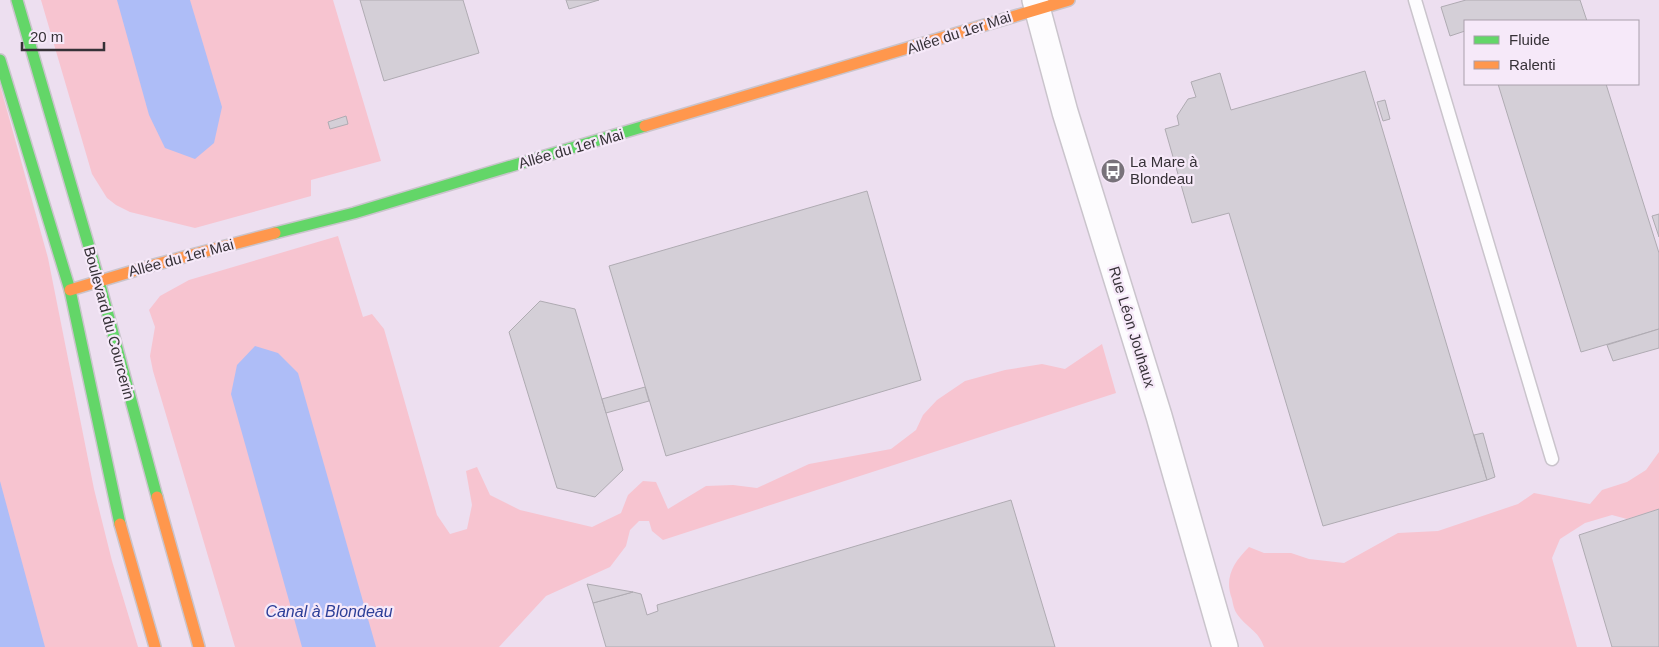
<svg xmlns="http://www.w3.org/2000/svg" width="1659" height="647" viewBox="0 0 1659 647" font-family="Helvetica,sans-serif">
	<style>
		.built { fill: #eddff0; fill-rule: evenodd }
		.green { fill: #f7c4d0 }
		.water { fill: #aebdf7 }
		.building { fill: #d4cfd7; stroke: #afabb2 }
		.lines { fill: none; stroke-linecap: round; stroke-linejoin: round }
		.lane-casing { stroke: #cac4cc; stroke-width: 15 }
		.street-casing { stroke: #cac4cc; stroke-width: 28 }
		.fast-casing { stroke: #cac4cc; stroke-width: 14 }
		.slow-casing { stroke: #cac4cc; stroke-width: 14 }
		.lane { stroke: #fdfcfe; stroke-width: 12 }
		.street { stroke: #fdfcfe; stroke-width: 25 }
		.fast { stroke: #63d668; stroke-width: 11 }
		.slow { stroke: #ff974d; stroke-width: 11 }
		.labels { text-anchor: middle; stroke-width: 4.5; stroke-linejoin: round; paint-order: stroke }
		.street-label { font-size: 15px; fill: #363137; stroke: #f6e9f9 }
		.poi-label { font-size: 15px; fill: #363137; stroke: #f6e9f9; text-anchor: start }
		.water-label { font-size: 16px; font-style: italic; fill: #2d3f98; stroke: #f6e9f9 }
	</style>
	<rect width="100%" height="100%" fill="#f4ecf6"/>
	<!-- built -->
	<path class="built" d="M0,0H1659V647H0ZM1465,21H1638V84H1465Z"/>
	<!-- green -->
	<g class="green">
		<polygon points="41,0 333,0 381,161 311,180 311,196 195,228 130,212 116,205 107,198 92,174"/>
		<polygon points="0,85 48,258 94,489 112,561 138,647 0,647"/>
		<polygon points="338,236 363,317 372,314 384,329 437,515 450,534 467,529 472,505 466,471 477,467 490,495 520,510 592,527 621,513 628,495 643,481 656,482 668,509 706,486 733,485 757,488 809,464 891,449 916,430 923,415 937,400 965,381 1005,370 1042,364 1065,369 1102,344 1116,393 663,540 652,531 649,521 639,521 630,530 626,546 610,567 546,596 499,647 235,647 153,371 150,356 155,327 149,310 160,296 189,280"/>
		<path d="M1659,452V509L1627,519L1612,515L1585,523L1560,539L1552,558L1577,647H1264C1259,631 1246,627 1237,614C1234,610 1233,604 1232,599C1224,578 1233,563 1249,547L1264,553H1291L1309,559L1344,563L1398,533L1438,531L1518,504L1534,493L1590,504L1602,490L1627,482L1646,470Z"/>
	</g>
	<!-- water -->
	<g class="water">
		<polygon points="117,0 190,0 222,107 214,143 195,159 165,148 149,115"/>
		<polygon points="255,346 278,353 298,373 376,647 302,647 231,394 237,365"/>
		<polygon points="0,481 45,647 0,647"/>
	</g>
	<!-- building -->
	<g class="building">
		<polygon points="360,0 463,0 479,53 384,81"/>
		<polygon points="566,0 599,0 569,9"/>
		<polygon points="1466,0 1580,0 1587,21 1465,21 1465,31 1450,36 1441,7"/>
		<polygon points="1365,71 1487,480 1323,526 1229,213 1192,223 1165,129 1179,125 1177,116 1188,99 1196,97 1191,82 1220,73 1231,110"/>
		<polygon points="1498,84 1606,84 1659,253 1659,329 1581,352"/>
		<polygon points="1385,100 1390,119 1383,121 1377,102"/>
		<polygon points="346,116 348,124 330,129 328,122"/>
		<polygon points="867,191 921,380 666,456 609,266"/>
		<polygon points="1659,214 1659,237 1652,216"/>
		<polygon points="540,301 575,309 623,470 595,497 557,488 509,332"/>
		<polygon points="1659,329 1659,348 1613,361 1607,345"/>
		<polygon points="645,387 649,401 606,413 602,399"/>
		<polygon points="1483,433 1495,477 1487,480 1474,435"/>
		<polygon points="1011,500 1055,647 606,647 593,603 633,592 641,594 647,615 658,611 657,605"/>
		<polygon points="1659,509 1659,647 1612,647 1579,535"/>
		<polygon points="587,584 633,592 593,603"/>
	</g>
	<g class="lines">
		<defs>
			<polyline id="lane" points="1415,0 1552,459"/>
			<polyline id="street" points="1035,0 1065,112 1159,416 1225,647"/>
			<g id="fast">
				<polyline points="17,0 99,281 157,497"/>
				<polyline points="0,60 70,290 120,524"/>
				<polyline points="275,233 354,213 645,126"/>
			</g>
			<g id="slow">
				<polyline points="645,126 1069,0"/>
				<polyline points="70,290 150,266 275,233"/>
				<polyline points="157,497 199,647"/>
				<polyline points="120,524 155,647"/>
			</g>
		</defs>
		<!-- lane casing -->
		<use href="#lane" class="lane-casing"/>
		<!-- street casing -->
		<use href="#street" class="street-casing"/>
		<!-- fast casing -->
		<use href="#fast" class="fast-casing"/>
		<!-- slow casing -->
		<use href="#slow" class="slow-casing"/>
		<!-- lane -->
		<use href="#lane" class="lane"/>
		<!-- street -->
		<use href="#street" class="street"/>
		<!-- fast -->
		<use href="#fast" class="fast"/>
		<!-- slow -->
		<use href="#slow" class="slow"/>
	</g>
	<!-- icons -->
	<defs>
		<symbol id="bus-disc" viewBox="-11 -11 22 22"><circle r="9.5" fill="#78727a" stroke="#f6e9f9"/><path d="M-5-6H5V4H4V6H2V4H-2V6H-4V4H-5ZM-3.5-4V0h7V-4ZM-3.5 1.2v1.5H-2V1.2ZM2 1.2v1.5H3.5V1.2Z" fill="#fff"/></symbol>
	</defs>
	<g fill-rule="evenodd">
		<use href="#bus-disc" x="1099" y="157" width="28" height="28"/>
	</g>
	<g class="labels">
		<!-- street labels -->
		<g class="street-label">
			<text transform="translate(959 33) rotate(-18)" y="5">Allée du 1er Mai</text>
			<text transform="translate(571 149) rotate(-16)" y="5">Allée du 1er Mai</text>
			<text transform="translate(181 258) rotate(-15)" y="5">Allée du 1er Mai</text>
			<text transform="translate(109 323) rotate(75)" y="5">Boulevard du Courcerin</text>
			<text transform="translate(1132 327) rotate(73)" y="5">Rue Léon Jouhaux</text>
		</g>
		<!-- poi labels -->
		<g class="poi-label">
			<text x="1130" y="167">La Mare à<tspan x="1130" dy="17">Blondeau</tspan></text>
		</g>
		<!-- water labels -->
		<g class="water-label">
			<text x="329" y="617">Canal à Blondeau</text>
		</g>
	</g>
	<!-- legend -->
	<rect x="1464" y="20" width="175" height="65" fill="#f6e9f9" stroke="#a99fab"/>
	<rect x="1474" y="36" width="25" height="8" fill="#63d668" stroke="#a99fab"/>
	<text x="1509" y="45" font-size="15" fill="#363137">Fluide</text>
	<rect x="1474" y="61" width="25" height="8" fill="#ff974d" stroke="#a99fab"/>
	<text x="1509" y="70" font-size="15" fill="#363137">Ralenti</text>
	<!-- scale -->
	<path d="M22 42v8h82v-8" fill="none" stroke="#363137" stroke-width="2.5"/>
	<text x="30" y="42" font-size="15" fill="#363137" stroke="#f6e9f9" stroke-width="4" paint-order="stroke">20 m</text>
</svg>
